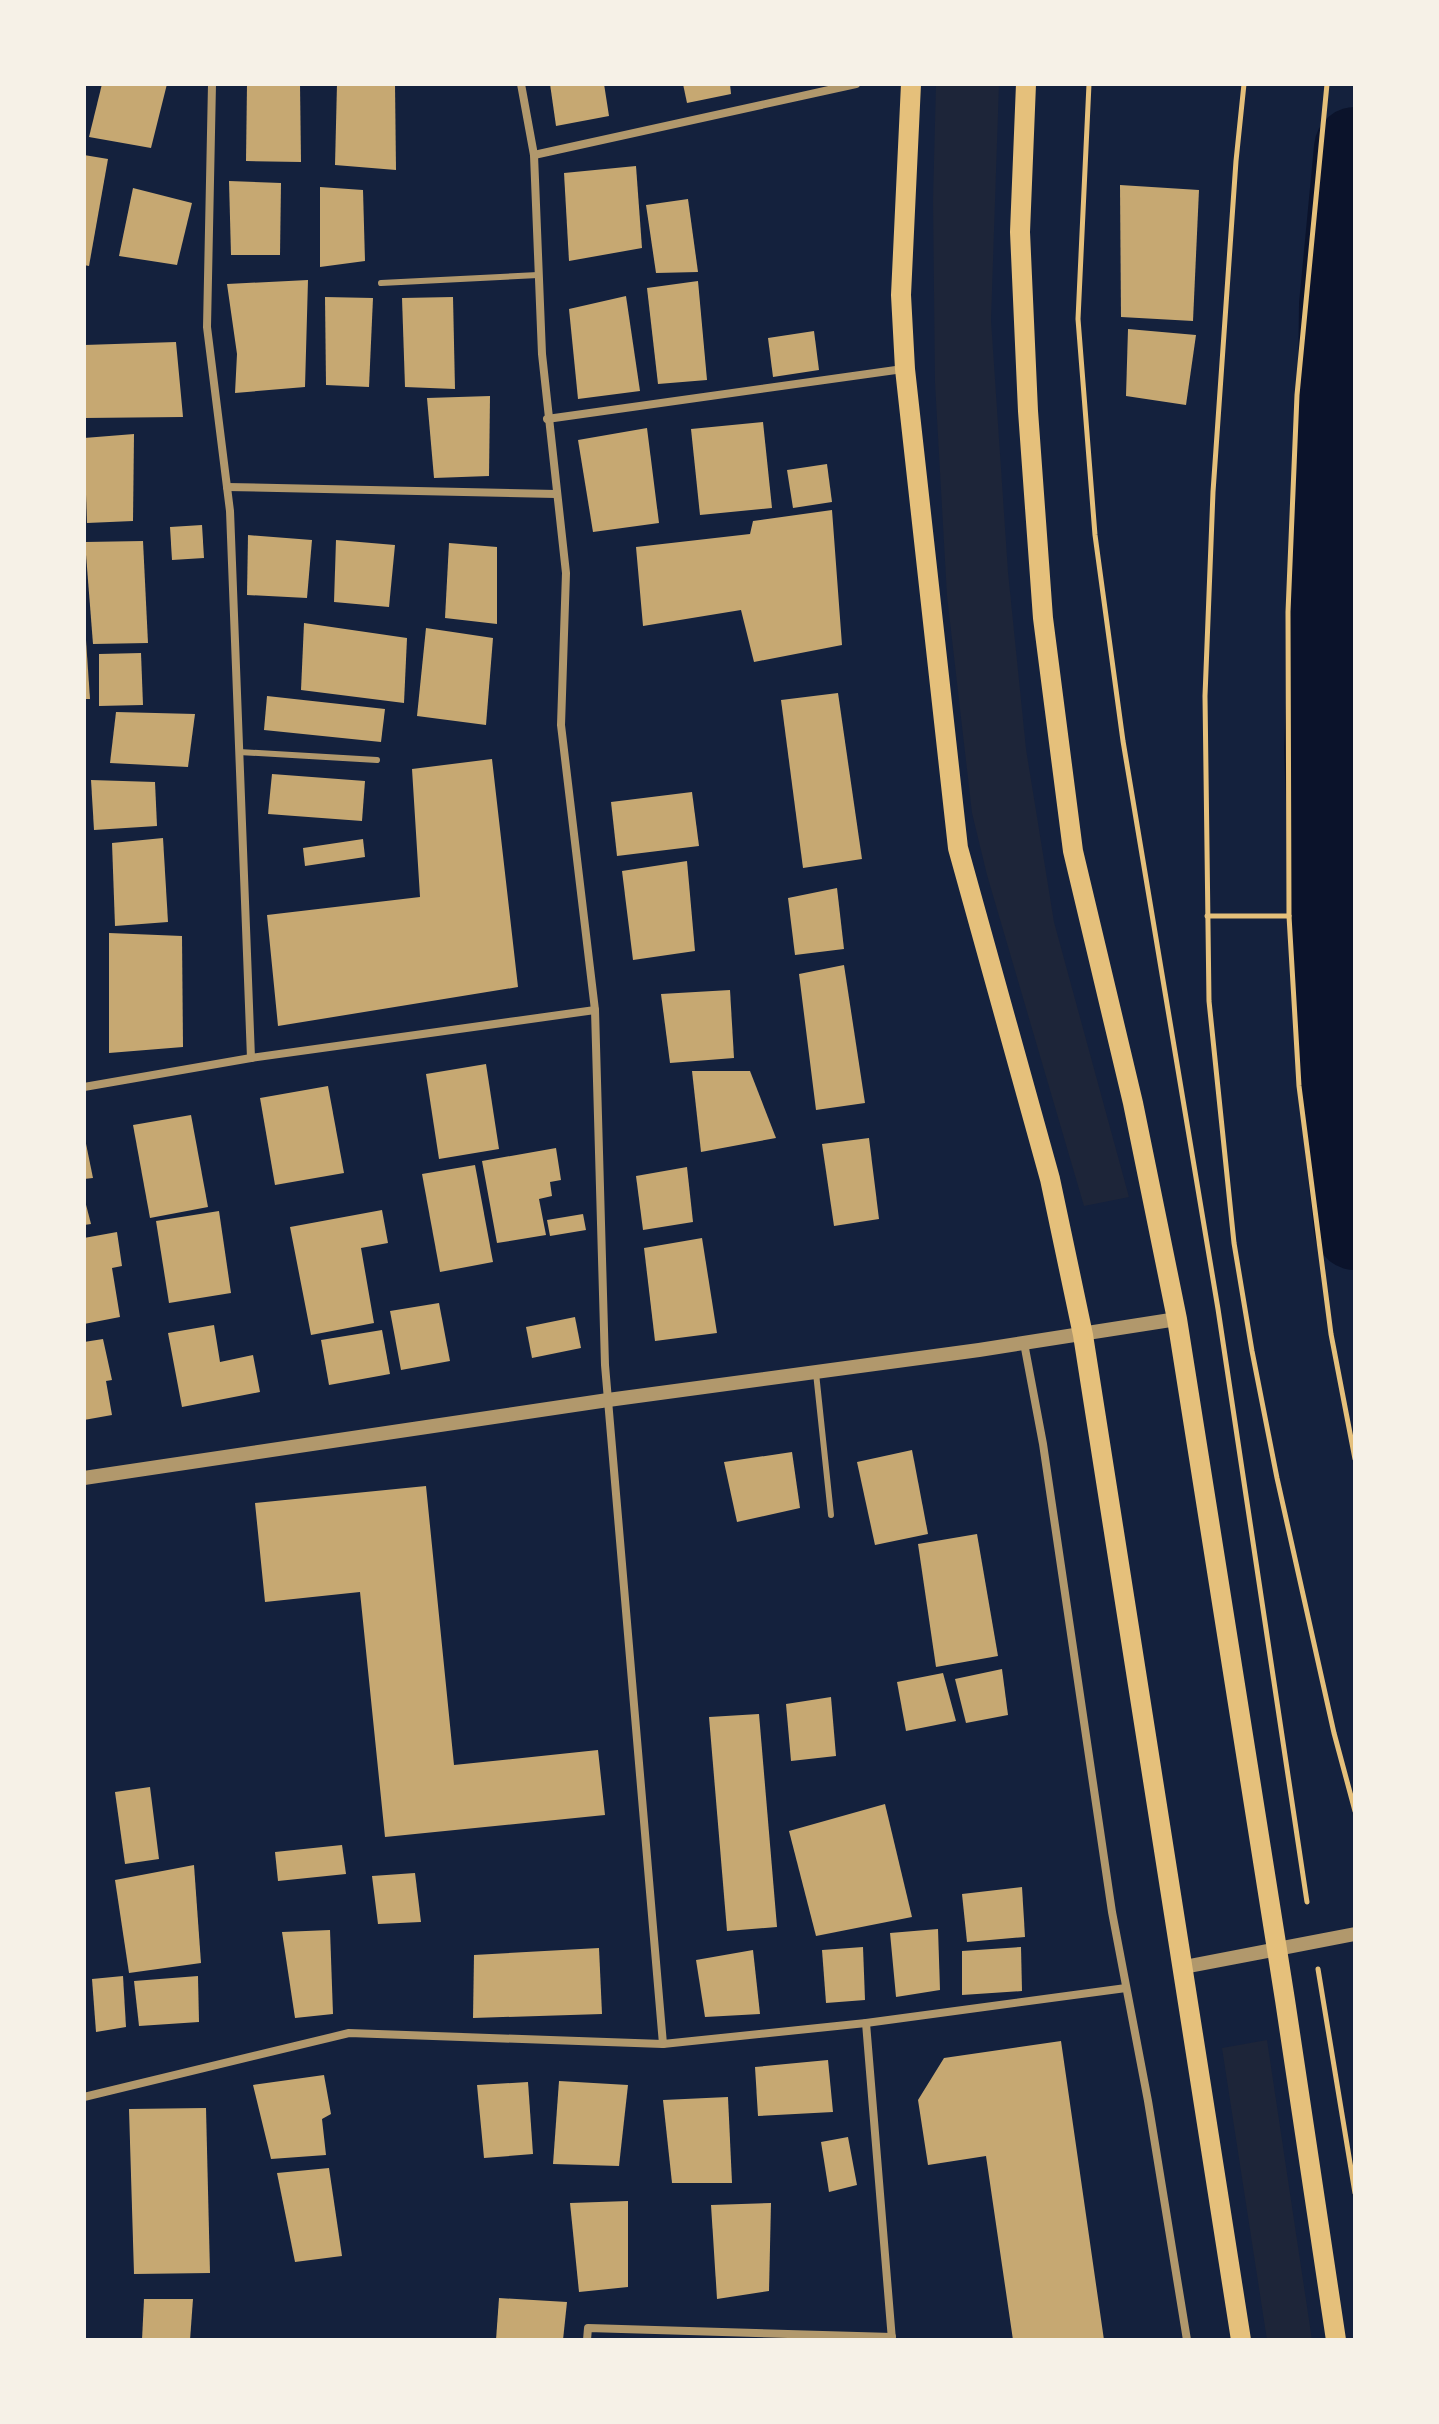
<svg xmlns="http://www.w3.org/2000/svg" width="1439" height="2424" viewBox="0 0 1439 2424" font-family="'Nunito Sans',sans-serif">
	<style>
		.green { fill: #1d2539 }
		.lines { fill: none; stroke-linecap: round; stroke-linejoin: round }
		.river { stroke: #0b132b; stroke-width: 82 }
		.building { fill: #c6a872 }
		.path { stroke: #e5c07b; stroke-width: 5 }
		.service { stroke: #b1986c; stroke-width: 6 }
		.minor { stroke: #b1986c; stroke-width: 8 }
		.tertiary { stroke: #b1986c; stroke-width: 14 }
		.primary { stroke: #e5c07b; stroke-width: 20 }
	</style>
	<rect width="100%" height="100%" fill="#14213d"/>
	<!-- green -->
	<g class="green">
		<polygon points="936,84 999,84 991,320 1008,572 1026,749 1054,922 1129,1197 1084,1206 987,875 972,813 947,596 935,383 933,200"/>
		<polygon points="1267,2040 1312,2340 1267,2340 1222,2048"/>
	</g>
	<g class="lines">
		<!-- river -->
		<polyline class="river" points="1355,148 1340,305 1338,463 1325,749 1337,1068 1355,1229"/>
	</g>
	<!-- building -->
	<g class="building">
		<polygon points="102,84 167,84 151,148 89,137"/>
		<polygon points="247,84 300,84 301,162 246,161"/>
		<polygon points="337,84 395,84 396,170 335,165"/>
		<polygon points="550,84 604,84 609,116 556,126"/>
		<polygon points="683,84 730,84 731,94 687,103"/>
		<polygon points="84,155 108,159 89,266 84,265"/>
		<polygon points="636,166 642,248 569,261 564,173"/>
		<polygon points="229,181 281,183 280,255 231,255"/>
		<polygon points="1120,185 1199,190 1193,321 1121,317"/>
		<polygon points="320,187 363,190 365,261 320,267"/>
		<polygon points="133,188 192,203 177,265 119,256"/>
		<polygon points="688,199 698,272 656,273 646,205"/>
		<polygon points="308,280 305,387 235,393 237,354 227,284"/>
		<polygon points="698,281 707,380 658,384 647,288"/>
		<polygon points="626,296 640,391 578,399 569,309"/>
		<polygon points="325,297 373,298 369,387 326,385"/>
		<polygon points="453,297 455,389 405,387 402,298"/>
		<polygon points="1128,329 1196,335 1186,405 1126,396"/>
		<polygon points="814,331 819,370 773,377 768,338"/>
		<polygon points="176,342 183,417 84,418 84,345"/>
		<polygon points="490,396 489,476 434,478 427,398"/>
		<polygon points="763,422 772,508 700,515 691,429"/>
		<polygon points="647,428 659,523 593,532 578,440"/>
		<polygon points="134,434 133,521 87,523 84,438"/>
		<polygon points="827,464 832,502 793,508 787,470"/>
		<polygon points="832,510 842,645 754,662 741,610 643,626 636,547 750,534 753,521"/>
		<polygon points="202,525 204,558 172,560 170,527"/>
		<polygon points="248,535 312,540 307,598 247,595"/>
		<polygon points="336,540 395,545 389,607 334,602"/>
		<polygon points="143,541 148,643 93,644 85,542"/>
		<polygon points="449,543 497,547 497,624 445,618"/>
		<polygon points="304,623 407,638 404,703 301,690"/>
		<polygon points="426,628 493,638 486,725 417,716"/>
		<polygon points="84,640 86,640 90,699 84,699"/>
		<polygon points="141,653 143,705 99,706 99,654"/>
		<polygon points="838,693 862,859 803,868 781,700"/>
		<polygon points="267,696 385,709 381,742 264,730"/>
		<polygon points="116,712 195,714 188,767 110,763"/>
		<polygon points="492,759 518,987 278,1026 267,915 420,897 412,769"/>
		<polygon points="272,774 365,781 362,821 268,814"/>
		<polygon points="91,780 155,782 157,826 94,830"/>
		<polygon points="692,792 699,846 617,856 611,802"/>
		<polygon points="163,838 168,922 115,926 112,843"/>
		<polygon points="363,839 365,857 305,866 303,848"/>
		<polygon points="687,861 695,951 633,960 622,871"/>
		<polygon points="837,888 844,949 795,955 788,898"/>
		<polygon points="109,933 182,936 183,1047 109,1053"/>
		<polygon points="844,965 865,1103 816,1110 799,974"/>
		<polygon points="730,990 734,1058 670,1063 661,994"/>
		<polygon points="486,1064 499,1149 439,1159 426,1074"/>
		<polygon points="692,1071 750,1071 776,1138 701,1152"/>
		<polygon points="328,1086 344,1173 275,1185 260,1098"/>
		<polygon points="191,1115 208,1207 150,1218 133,1125"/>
		<polygon points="84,1134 93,1178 84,1179"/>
		<polygon points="869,1138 879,1219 834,1226 822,1144"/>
		<polygon points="556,1148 561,1180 550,1182 552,1196 539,1199 546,1235 497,1243 482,1161"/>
		<polygon points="475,1165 493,1262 440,1272 422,1174"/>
		<polygon points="687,1167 693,1222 643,1230 636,1176"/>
		<polygon points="84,1197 91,1224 84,1225"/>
		<polygon points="382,1210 388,1243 361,1248 374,1323 311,1335 290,1227"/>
		<polygon points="219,1211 231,1293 169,1303 156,1221"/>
		<polygon points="583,1214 586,1230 550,1236 547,1220"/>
		<polygon points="117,1232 122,1266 112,1268 120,1317 84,1324 84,1238"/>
		<polygon points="702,1238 717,1333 655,1341 644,1248"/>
		<polygon points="439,1303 450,1361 401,1370 390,1311"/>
		<polygon points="575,1317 581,1348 532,1358 526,1327"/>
		<polygon points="214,1325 220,1362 253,1355 260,1392 182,1407 168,1333"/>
		<polygon points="382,1330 390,1374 329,1385 321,1340"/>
		<polygon points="103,1339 112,1380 106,1381 112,1415 84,1420 84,1342"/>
		<polygon points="912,1450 928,1534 875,1545 857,1462"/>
		<polygon points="792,1452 800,1508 737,1522 724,1462"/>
		<polygon points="426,1486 454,1765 598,1750 605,1815 385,1837 360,1592 265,1602 255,1503"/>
		<polygon points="977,1534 998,1656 936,1667 918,1544"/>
		<polygon points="1002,1669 1008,1715 966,1723 955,1679"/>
		<polygon points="943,1673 956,1721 906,1731 897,1682"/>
		<polygon points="831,1697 836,1756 791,1761 786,1704"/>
		<polygon points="759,1714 777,1927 727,1931 709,1717"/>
		<polygon points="150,1787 159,1859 125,1864 115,1792"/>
		<polygon points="885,1804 912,1917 816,1936 789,1831"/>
		<polygon points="342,1845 346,1874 278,1881 275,1852"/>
		<polygon points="194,1865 201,1963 129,1973 115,1880"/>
		<polygon points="415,1873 421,1922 378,1924 372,1876"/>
		<polygon points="1022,1887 1025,1937 967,1942 962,1894"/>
		<polygon points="938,1929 940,1990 896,1997 890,1933"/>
		<polygon points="330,1930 333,2014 295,2018 282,1932"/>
		<polygon points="863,1947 865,2000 826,2003 822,1950"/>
		<polygon points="1021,1947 1022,1991 962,1995 962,1951"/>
		<polygon points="599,1948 602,2014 473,2018 474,1955"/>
		<polygon points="753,1950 760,2014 705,2017 696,1960"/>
		<polygon points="123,1976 126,2027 96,2032 92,1979"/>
		<polygon points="198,1976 199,2022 139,2026 134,1981"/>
		<polygon points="1061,2041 1104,2340 1013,2340 986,2156 928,2165 918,2100 944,2058"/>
		<polygon points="828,2060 833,2112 758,2116 755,2067"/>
		<polygon points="324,2075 331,2114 322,2119 326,2155 271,2159 253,2085"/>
		<polygon points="559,2081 628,2085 619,2166 553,2164"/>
		<polygon points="528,2082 533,2154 484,2158 477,2085"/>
		<polygon points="728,2097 732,2183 672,2183 663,2100"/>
		<polygon points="206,2108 210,2273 134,2274 129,2109"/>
		<polygon points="848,2137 857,2185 829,2192 821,2142"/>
		<polygon points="329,2168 342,2256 295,2262 277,2173"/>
		<polygon points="628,2201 628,2287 579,2292 570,2203"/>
		<polygon points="771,2203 769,2291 717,2299 711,2205"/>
		<polygon points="499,2298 567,2302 563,2340 496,2340"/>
		<polygon points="144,2299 193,2299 190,2340 142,2340"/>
	</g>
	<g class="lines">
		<!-- path -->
		<g class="path">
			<polyline points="1089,84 1078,319 1095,535 1123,741 1218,1309 1307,1902"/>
			<polyline points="1244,84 1236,161 1213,492 1205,696 1209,1001 1234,1243 1252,1351 1277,1478 1334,1733 1355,1811"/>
			<polyline points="1327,84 1297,395 1288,612 1289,916 1299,1086 1331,1334 1355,1459"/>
			<polyline points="1207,916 1289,916"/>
			<polyline points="1318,1969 1355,2193"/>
		</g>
		<!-- service -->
		<g class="service">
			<polyline points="381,283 538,275"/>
			<polyline points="239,752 377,760"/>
			<polyline points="816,1373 831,1515"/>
		</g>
		<!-- minor -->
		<g class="minor">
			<polyline points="212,84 207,327 230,511 251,1058"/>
			<polyline points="521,84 534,155 542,354 566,573 561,725 595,1010 605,1365 663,2044"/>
			<polyline points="534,155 856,84"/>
			<polyline points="547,419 903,369"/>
			<polyline points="227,487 556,494"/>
			<polyline points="84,1087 251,1058 595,1010"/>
			<polyline points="1024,1343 1043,1444 1112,1912 1148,2101 1187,2340"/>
			<polyline points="866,2023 892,2340"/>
			<polyline points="84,2097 349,2033 663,2044 866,2023 1126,1988"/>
			<polyline points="587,2340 588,2328 892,2337"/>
		</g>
		<!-- tertiary -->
		<g class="tertiary">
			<polyline points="84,1478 608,1400 979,1350 1177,1319"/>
			<polyline points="1184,1967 1355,1934"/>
		</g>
		<!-- primary -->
		<g class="primary">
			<polyline points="911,84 901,295 905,369 958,848 1050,1179 1083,1335 1241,2340"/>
			<polyline points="1026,84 1020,232 1028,411 1043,618 1073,851 1133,1103 1177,1319 1285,2000 1336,2340"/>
		</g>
	</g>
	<!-- border -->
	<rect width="1439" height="2424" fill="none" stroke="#f6f1e7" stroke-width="172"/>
</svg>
